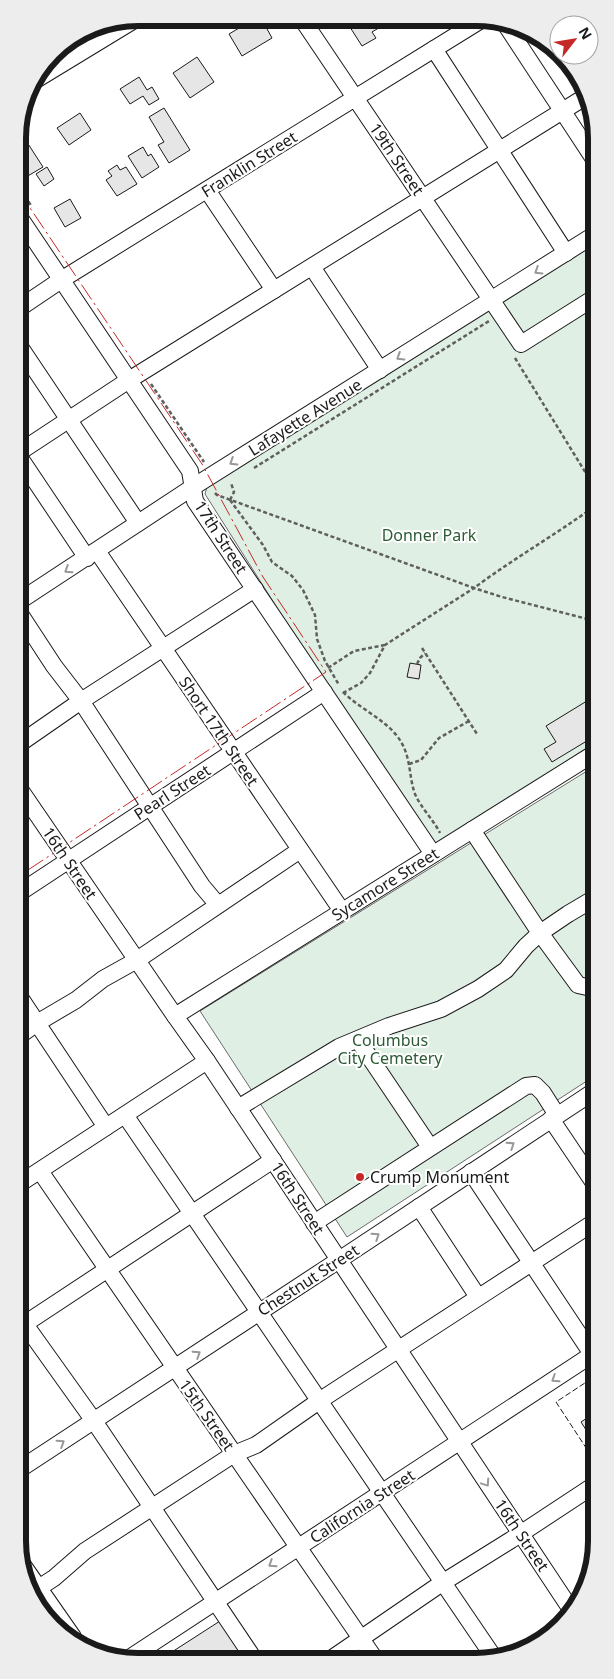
<svg xmlns="http://www.w3.org/2000/svg" width="614" height="1679" viewBox="0 0 614 1679" font-family="'Noto Sans',sans-serif">
	<style>
		.green { fill: #e0efe3; stroke: #6a6a6a }
		.building { fill: #e6e6e6; stroke: #1a1a1a }
		.lines { fill: none; stroke-linecap: round; stroke-linejoin: round }
		.minor-casing { stroke: #1a1a1a; stroke-width: 18 }
		.major-casing { stroke: #1a1a1a; stroke-width: 22 }
		.path { stroke: #5f5f5f; stroke-width: 2.5; stroke-dasharray: 4 2.5; stroke-linecap: butt }
		.minor { stroke: #fff; stroke-width: 16 }
		.major { stroke: #fff; stroke-width: 20 }
		.fence { stroke: #1a1a1a; stroke-width: 1; stroke-dasharray: 6 2.5; stroke-linecap: butt }
		.power { stroke: #c62828; stroke-width: 1; stroke-dasharray: 18 4 2.5 4; stroke-linecap: butt }
		.oneway { stroke: #989898 }
		.poi-dot { fill: #c62828; stroke: #fff; stroke-width: 2 }
		.labels { text-anchor: middle; stroke-width: 4; stroke-linejoin: round; paint-order: stroke }
		.street-label { font-size: 16px; fill: #1a1a1a; stroke: #fff }
		.park-label { font-size: 16px; fill: #2b5a34; stroke: #fff }
		.poi-label { font-size: 16px; fill: #1a1a1a; stroke: #fff; text-anchor: start }
		.rim { fill: none; stroke: #1a1a1a; stroke-width: 6 }
	</style>
	<rect width="100%" height="100%" fill="#fff"/>
	<!-- green -->
	<g class="green">
		<polygon points="594,236 595,753 433,854 205,494 210,476"/>
		<polygon points="595,766 596,1075 347,1237 200,1011"/>
	</g>
	<!-- building -->
	<g class="building">
		<polygon points="256,18 261,18 272,38 242,56 229,34"/>
		<polygon points="353,19 391,19 392,20 372,32 376,38 362,46 348,24 354,21"/>
		<polygon points="197,57 214,82 190,98 173,73"/>
		<polygon points="139,77 147,90 152,87 159,99 149,105 143,96 130,104 120,89"/>
		<polygon points="164,108 190,150 169,163 158,145 164,142 149,117"/>
		<polygon points="80,113 91,130 69,145 57,128"/>
		<polygon points="23,136 43,167 26,177 18,164 18,140"/>
		<polygon points="143,147 148,156 151,154 159,167 142,178 128,156"/>
		<polygon points="117,165 120,170 126,167 137,184 117,196 106,180 112,176 108,171"/>
		<polygon points="47,167 54,179 44,186 36,174"/>
		<polygon points="70,199 81,218 65,227 54,208"/>
		<polygon points="410,663 421,665 419,679 407,677"/>
		<polygon points="595,696 595,736 552,762 544,749 556,742 546,726"/>
		<polygon points="596,1412 596,1432 590,1436 581,1422"/>
		<polygon points="220,1621 245,1659 161,1659"/>
	</g>
	<g class="lines">
		<defs>
			<g id="minor">
				<polyline points="302,19 521,344 594,298"/>
				<polyline points="504,22 594,159"/>
				<polyline points="59,47 66,59"/>
				<polyline points="434,49 566,253"/>
				<polyline points="207,190 274,290"/>
				<polyline points="18,215 190,471 195,501 433,854"/>
				<polyline points="312,267 380,370"/>
				<polyline points="18,309 61,280 481,20"/>
				<polyline points="18,344 138,523"/>
				<polyline points="18,453 129,380 585,97"/>
				<polyline points="18,455 87,558"/>
				<polyline points="97,551 342,911"/>
				<polyline points="18,602 193,487 594,235"/>
				<polyline points="18,611 54,666 81,701 202,886 218,905"/>
				<polyline points="19,744 81,701 255,589"/>
				<polyline points="19,788 175,1016 207,1061 572,1611"/>
				<polyline points="472,830 540,933 578,985 587,987 595,982"/>
				<polyline points="19,893 324,692"/>
				<polyline points="19,996 106,1127"/>
				<polyline points="175,1016 595,753"/>
				<polyline points="19,1036 37,1023 76,1000 103,979 137,960 300,850"/>
				<polyline points="358,1040 430,1147"/>
				<polyline points="238,1108 339,1047 389,1026 441,1009 478,989 506,970 526,946 540,933 568,914 595,898"/>
				<polyline points="125,1115 495,1659"/>
				<polyline points="551,1119 596,1186"/>
				<polyline points="40,1171 375,1659"/>
				<polyline points="471,1172 596,1360"/>
				<polyline points="19,1184 207,1061"/>
				<polyline points="419,1207 478,1297"/>
				<polyline points="314,1223 526,1086 535,1085 543,1093 557,1115"/>
				<polyline points="20,1313 24,1323 94,1421 254,1659"/>
				<polyline points="20,1327 273,1160"/>
				<polyline points="20,1469 339,1260 596,1090"/>
				<polyline points="20,1561 73,1637"/>
				<polyline points="34,1591 54,1578 85,1551 234,1454 256,1445 319,1401 596,1221"/>
				<polyline points="128,1659 596,1352"/>
				<polyline points="331,1659 442,1583 511,1540 596,1484"/>
			</g>
			<polyline id="major" points="35,78 132,19"/>
		</defs>
		<!-- minor casing -->
		<use href="#minor" class="minor-casing"/>
		<!-- major casing -->
		<use href="#major" class="major-casing"/>
		<!-- path -->
		<g class="path">
			<polyline points="18,185 32,207"/>
			<polyline points="515,358 595,488"/>
			<polyline points="151,384 204,462"/>
			<polyline points="254,468 489,321"/>
			<path d="M215,493L217,495L474,588C513,559 555,535 595,506"/>
			<polyline points="230,500 263,545 272,562 292,576 303,590 315,615 317,639 325,661 339,685"/>
			<polyline points="230,500 234,492 231,483"/>
			<polyline points="422,648 477,734"/>
			<polyline points="417,664 420,658 425,653"/>
			<polyline points="328,668 354,651 385,645"/>
			<path d="M343,692C359,708 384,719 397,736C412,755 408,775 415,794C421,808 433,819 440,833"/>
			<polyline points="343,693 361,683 370,673 385,645 474,588 502,597 595,621"/>
			<polyline points="409,764 421,760 439,738 469,721"/>
		</g>
		<!-- minor -->
		<use href="#minor" class="minor"/>
		<!-- major -->
		<use href="#major" class="major"/>
		<!-- fence -->
		<polyline class="fence" points="596,1387 591,1379 556,1402 596,1463"/>
		<!-- power -->
		<polyline class="power" points="18,190 202,464 263,577 326,672 19,876"/>
	</g>
	<!-- one-way arrows -->
	<defs><path id="oneway-chevron" d="M-2-3.5L2.5 0L-2 3.5" fill="none" stroke-width="1.6" stroke-linecap="round" stroke-linejoin="round" transform="scale(1.25)"/></defs>
	<g class="oneway">
		<use href="#oneway-chevron" transform="translate(538 271) rotate(148)"/>
		<use href="#oneway-chevron" transform="translate(400 357) rotate(148)"/>
		<use href="#oneway-chevron" transform="translate(233 462) rotate(148)"/>
		<use href="#oneway-chevron" transform="translate(68 570) rotate(147)"/>
		<use href="#oneway-chevron" transform="translate(511 1145) rotate(-34)"/>
		<use href="#oneway-chevron" transform="translate(376 1236) rotate(-34)"/>
		<use href="#oneway-chevron" transform="translate(197 1354) rotate(-33)"/>
		<use href="#oneway-chevron" transform="translate(555 1379) rotate(147)"/>
		<use href="#oneway-chevron" transform="translate(61 1443) rotate(-33)"/>
		<use href="#oneway-chevron" transform="translate(486 1483) rotate(56)"/>
		<use href="#oneway-chevron" transform="translate(272 1564) rotate(147)"/>
	</g>
	<!-- markers -->
	<circle class="poi-dot" cx="360" cy="1177" r="5"/>
	<g class="labels">
		<!-- street labels -->
		<g class="street-label">
			<text transform="translate(397 159) rotate(56)" y="6">19th Street</text>
			<text transform="translate(249 164) rotate(-32)" y="6">Franklin Street</text>
			<text transform="translate(305 417) rotate(-32)" y="6">Lafayette Avenue</text>
			<text transform="translate(221 537) rotate(57)" y="6">17th Street</text>
			<text transform="translate(219 731) rotate(56)" y="6">Short 17th Street</text>
			<text transform="translate(172 792) rotate(-33)" y="6">Pearl Street</text>
			<text transform="translate(70 863) rotate(56)" y="6">16th Street</text>
			<text transform="translate(385 884) rotate(-32)" y="6">Sycamore Street</text>
			<text transform="translate(298 1198) rotate(57)" y="6">16th Street</text>
			<text transform="translate(308 1280) rotate(-33)" y="6">Chestnut Street</text>
			<text transform="translate(207 1415) rotate(55)" y="6">15th Street</text>
			<text transform="translate(362 1506) rotate(-33)" y="6">California Street</text>
			<text transform="translate(522 1535) rotate(56)" y="6">16th Street</text>
		</g>
		<!-- park labels -->
		<g class="park-label">
			<text x="429" y="541">Donner Park</text>
			<text x="390" y="1046">Columbus<tspan x="390" dy="18">City Cemetery</tspan></text>
		</g>
		<!-- poi labels -->
		<g class="poi-label">
			<text x="370" y="1183">Crump Monument</text>
		</g>
	</g>
	<!-- crop -->
	<path d="M0 0H614V1679H0ZM138 26H476A112 112 0 0 1 588 138V1541A112 112 0 0 1 476 1653H138A112 112 0 0 1 26 1541V138A112 112 0 0 1 138 26Z" fill="#ededed" fill-rule="evenodd"/>
	<path class="rim" d="M138 26H476A112 112 0 0 1 588 138V1541A112 112 0 0 1 476 1653H138A112 112 0 0 1 26 1541V138A112 112 0 0 1 138 26Z"/>
	<!-- north arrow -->
	<g transform="translate(574 40) rotate(59)"><circle r="24" fill="#ffffff" stroke="#a3a3a3"/>
	<path d="M0-4L9 19L0 12L-9 19Z" fill="#c62828"/>
	<text y="-8" font-size="14" font-weight="bold" text-anchor="middle" fill="#1a1a1a">N</text>
	</g>
</svg>
